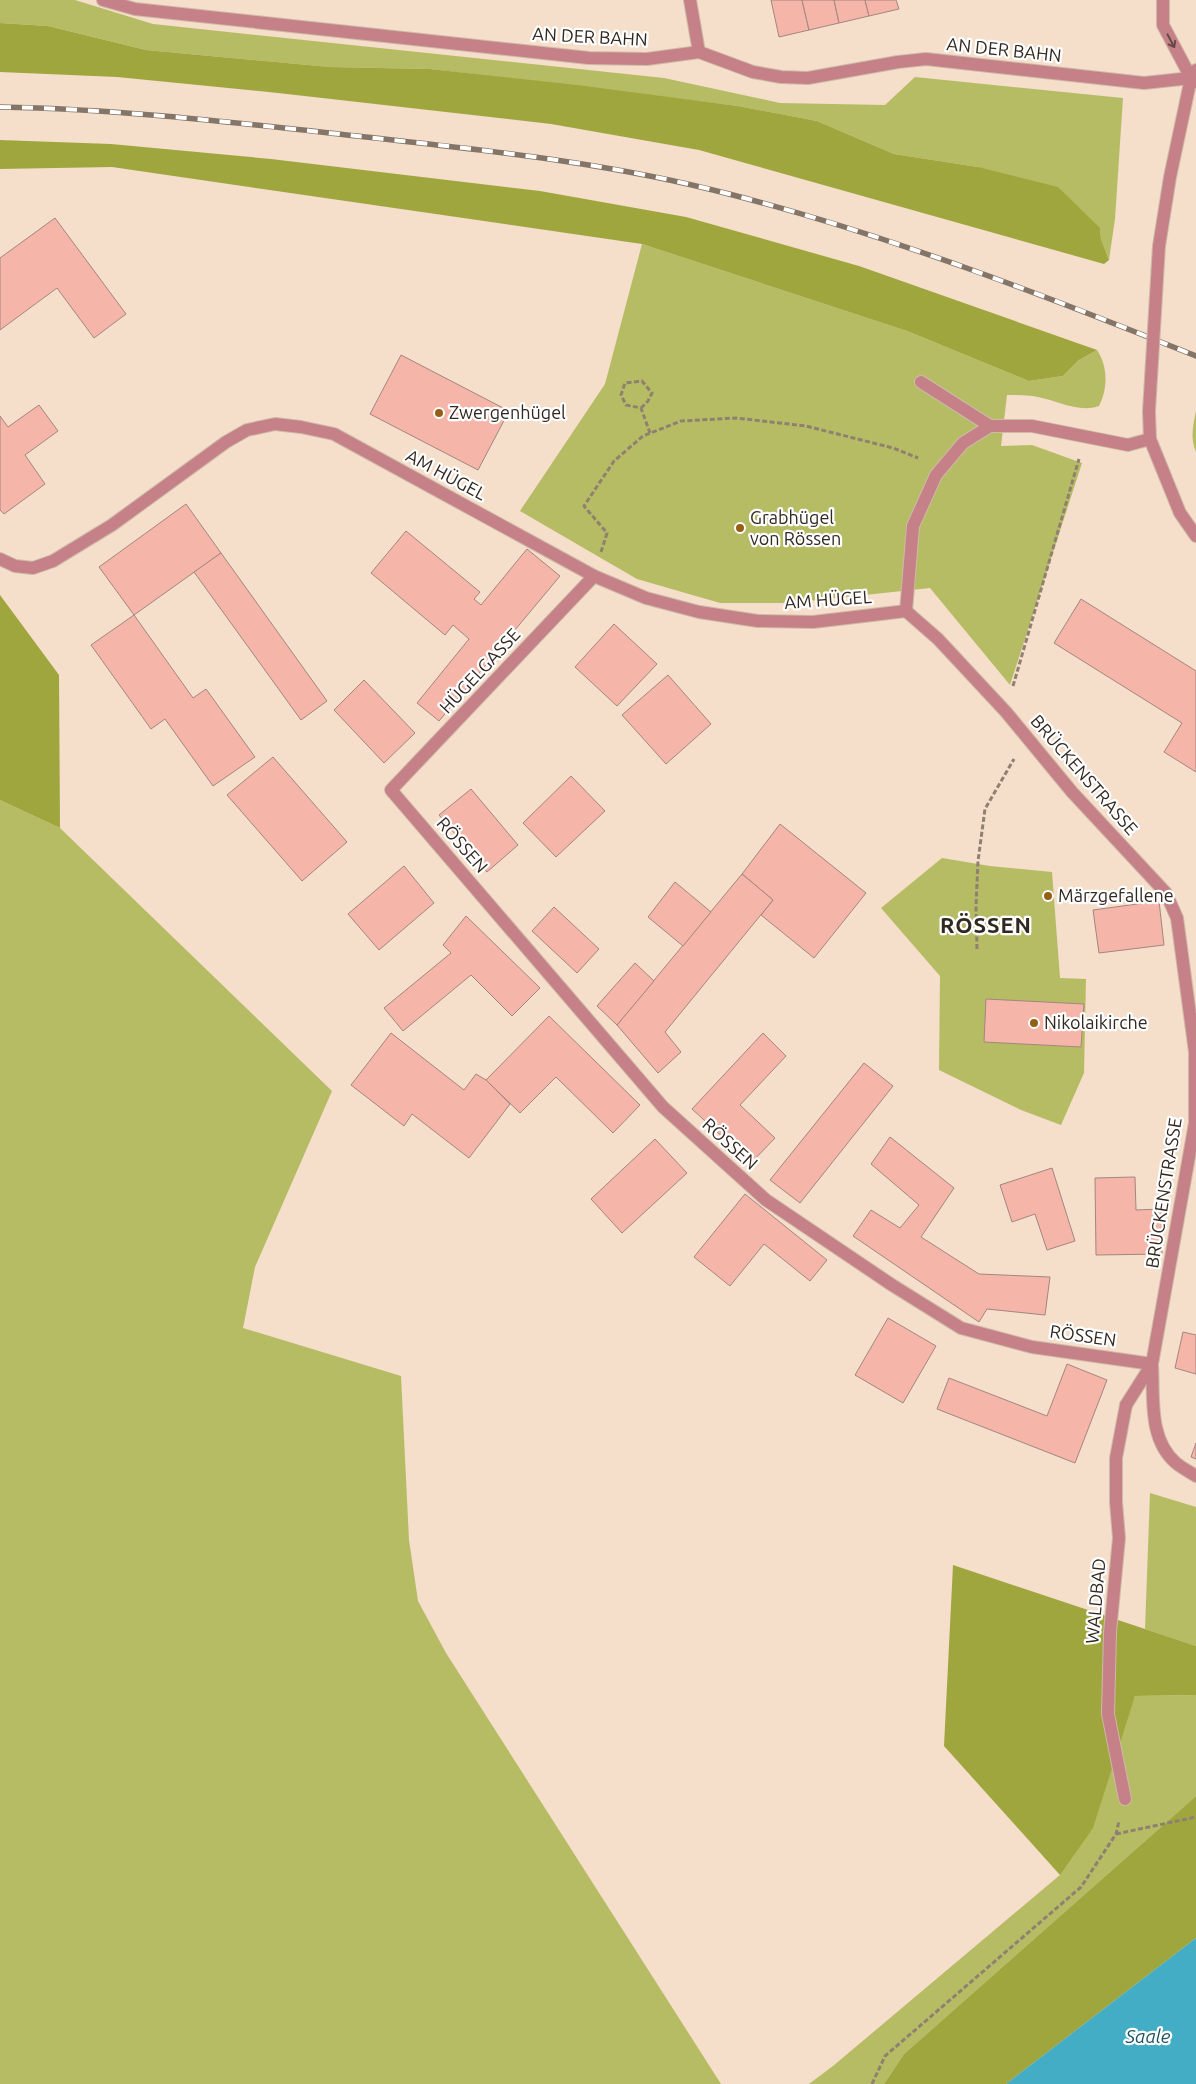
<svg xmlns="http://www.w3.org/2000/svg" width="1196" height="2084" viewBox="0 0 1196 2084" font-family="Ubuntu,sans-serif">
	<style>
		.green { fill: #b6bc63 }
		.forest { fill: #a0a63e }
		.water { fill: #44adc6 }
		.building { fill: #f5b5a9; stroke: #a38680 }
		.lines { fill: none; stroke-linecap: round; stroke-linejoin: round }
		.service-casing { stroke: #cebaa8; stroke-width: 14 }
		.minor-casing { stroke: #cebaa8; stroke-width: 14 }
		.tertiary-casing { stroke: #cebaa8; stroke-width: 14 }
		.path { stroke: #8f8072; stroke-width: 3; stroke-dasharray: 5 2.5; stroke-linecap: butt }
		.service { stroke: #c58187; stroke-width: 12 }
		.minor { stroke: #c58187; stroke-width: 12 }
		.tertiary { stroke: #c58187; stroke-width: 12 }
		.rail-casing { stroke: #837568; stroke-width: 5.5 }
		.rail { stroke: #fff; stroke-width: 4; stroke-dasharray: 11; stroke-linecap: butt }
		.tertiary-bridge-casing { stroke: #cebaa8; stroke-width: 14; stroke-linecap: butt }
		.tertiary-bridge { stroke: #c58187; stroke-width: 12 }
		.oneway { stroke: #654845 }
		.poi-dot { fill: #955f16; stroke: #fff; stroke-width: 2 }
		.labels { text-anchor: middle; stroke-width: 4.5; stroke-linejoin: round; paint-order: stroke }
		.street-label { font-size: 18px; fill: #312921; stroke: #fff }
		.poi-label { font-size: 18px; fill: #312921; stroke: #fff; text-anchor: start }
		.water-label { font-size: 19px; font-style: italic; fill: #1b5563; stroke: #fff }
		.district-label { font-size: 22px; font-weight: bold; letter-spacing: 1px; fill: #312921; stroke: #fff }
	</style>
	<rect width="100%" height="100%" fill="#f5deca"/>
	<!-- green -->
	<g class="green">
		<polygon points="0,0 75,0 153,24 664,78 780,103 885,105 915,77 1123,98 1115,219 1109,260 1101,239 1100,228 978,167 894,154 817,121 738,106 430,69 330,67 146,50 48,26 0,23"/>
		<path d="M642,244L907,331L1029,381L1063,376L1079,360L1097,350C1108,366 1108,389 1099,406C1078,413 1059,401 1038,397C1028,395 1017,395 1007,395L1001,446L1032,445L1082,463L1010,685L930,588L790,603H720L637,579L520,511L605,384Z"/>
		<path d="M1196,411V452C1190,439 1193,425 1196,411Z"/>
		<polygon points="0,800 60,828 332,1091 255,1267 243,1328 401,1376 409,1540 418,1601 446,1653 721,2084 0,2084"/>
		<polygon points="942,858 990,866 1052,872 1060,978 1086,979 1084,1073 1061,1125 1021,1110 939,1070 940,976 881,908"/>
		<polygon points="1150,1493 1196,1507 1196,1646 1145,1629"/>
		<polygon points="1196,1695 1196,1796 904,2054 884,2084 809,2084 833,2066 1060,1875 1122,1731 1135,1696"/>
	</g>
	<!-- forest -->
	<g class="forest">
		<polygon points="0,23 48,26 146,50 330,67 430,69 577,85 738,106 817,121 894,154 978,167 1058,187 1100,228 1101,239 1109,260 1104,264 699,150 551,124 278,93 117,77 0,72"/>
		<polygon points="0,140 111,144 271,159 540,191 686,217 859,266 1097,350 1079,360 1063,376 1029,381 907,331 642,244 112,167 0,169"/>
		<polygon points="0,595 59,675 60,828 0,800"/>
		<polygon points="953,1565 1196,1646 1196,1695 1135,1696 1093,1828 1060,1875 944,1746"/>
		<polygon points="1196,1796 1196,1938 1006,2084 884,2084 904,2054"/>
	</g>
	<!-- water -->
	<polygon class="water" points="1196,1938 1196,2084 1006,2084"/>
	<!-- building -->
	<g class="building">
		<polygon points="771,0 802,0 809,30 779,37"/>
		<polygon points="802,0 834,0 839,23 809,30"/>
		<polygon points="834,0 865,0 869,16 839,23"/>
		<polygon points="865,0 896,0 899,9 869,16"/>
		<polygon points="55,218 126,314 94,338 57,288 0,330 0,258"/>
		<polygon points="401,355 509,411 478,470 370,414"/>
		<polygon points="39,405 58,431 25,455 45,484 4,514 0,510 0,416 8,427"/>
		<polygon points="186,504 221,553 134,615 99,567"/>
		<polygon points="406,531 480,592 474,599 481,605 527,549 560,576 439,721 417,703 469,639 453,625 445,635 371,573"/>
		<polygon points="221,553 327,701 301,720 194,572"/>
		<polygon points="1081,599 1196,671 1196,772 1164,752 1182,723 1054,643"/>
		<polygon points="134,615 193,698 206,689 255,757 213,786 165,719 151,729 91,645"/>
		<polygon points="614,624 657,664 617,706 575,667"/>
		<polygon points="668,675 711,724 666,764 622,715"/>
		<polygon points="364,680 415,733 384,763 334,710"/>
		<polygon points="273,757 347,842 302,881 227,795"/>
		<polygon points="571,776 605,811 556,857 523,823"/>
		<polygon points="471,789 518,845 487,872 439,815"/>
		<polygon points="780,824 866,893 814,958 761,915 773,900 742,874"/>
		<polygon points="404,866 434,903 379,950 348,914"/>
		<polygon points="742,874 773,900 665,1032 681,1052 658,1073 617,1025"/>
		<polygon points="675,882 711,912 683,946 648,917"/>
		<polygon points="1159,901 1164,945 1099,953 1093,910"/>
		<polygon points="554,907 599,949 577,973 532,931"/>
		<polygon points="466,916 540,988 512,1016 471,975 403,1031 384,1008 451,953 443,945"/>
		<polygon points="635,963 654,981 617,1025 597,1006"/>
		<polygon points="986,999 1084,1004 1081,1047 984,1042"/>
		<polygon points="549,1016 640,1105 613,1133 556,1077 520,1113 486,1080"/>
		<polygon points="391,1033 464,1090 476,1074 486,1080 510,1104 469,1158 412,1114 404,1126 351,1085"/>
		<polygon points="763,1033 786,1056 740,1105 775,1138 751,1163 692,1109"/>
		<polygon points="864,1063 893,1086 800,1203 770,1180"/>
		<polygon points="890,1137 954,1188 921,1237 979,1274 1050,1277 1045,1315 987,1309 979,1322 853,1236 871,1210 900,1228 919,1205 871,1164"/>
		<polygon points="655,1139 687,1173 622,1233 591,1199"/>
		<polygon points="1052,1168 1075,1241 1047,1250 1035,1214 1012,1222 1000,1185"/>
		<polygon points="1135,1177 1136,1210 1161,1209 1162,1254 1096,1255 1095,1178"/>
		<polygon points="745,1194 827,1260 810,1281 764,1244 730,1286 694,1257"/>
		<polygon points="888,1318 936,1346 903,1403 855,1375"/>
		<polygon points="1183,1332 1196,1335 1196,1374 1175,1368"/>
		<polygon points="1067,1364 1107,1380 1075,1463 937,1409 949,1378 1047,1416"/>
		<polygon points="1196,1443 1196,1459 1191,1457"/>
	</g>
	<g class="lines">
		<defs>
			<g id="service">
				<polyline points="921,382 990,426"/>
				<path d="M1152,1364C1154,1397 1148,1439 1176,1463C1182,1468 1190,1472 1196,1476"/>
				<polyline points="1125,1799 1108,1714 1110,1632 1119,1538 1116,1502 1116,1458 1126,1405"/>
			</g>
			<g id="minor">
				<polyline points="103,0 135,9 589,58 647,59 699,52 753,72 781,77 808,78 898,62 926,59 1144,83 1191,78 1196,82"/>
				<polyline points="690,0 699,52"/>
				<polyline points="0,559 15,566 33,568 53,561 112,525 226,442 247,430 275,424 301,427 334,434 594,576 646,598 699,612 758,621 813,622 906,611"/>
				<polyline points="594,576 391,790 663,1107 766,1200 892,1285 961,1328 1032,1347 1152,1364"/>
				<polyline points="906,611 938,639 1006,712 1072,792 1166,893 1177,918 1195,1052 1195,1123 1152,1364 1126,1405"/>
				<polyline points="906,611 913,526 936,475 963,443 990,426 1032,426 1128,445 1150,439"/>
			</g>
			<g id="tertiary">
				<polyline points="1163,0 1163,25 1191,78"/>
				<polyline points="1159,246 1170,177 1191,78 1196,70"/>
				<polyline points="1149,411 1150,439 1180,513 1196,536"/>
			</g>
		</defs>
		<!-- service casing -->
		<use href="#service" class="service-casing"/>
		<!-- minor casing -->
		<use href="#minor" class="minor-casing"/>
		<!-- tertiary casing -->
		<use href="#tertiary" class="tertiary-casing"/>
		<!-- path -->
		<g class="path">
			<polyline points="641,408 648,401 652,393 642,381 625,383 621,395 626,405 641,408 650,433"/>
			<polyline points="601,552 607,533 584,506 614,461 643,436 681,421 736,418 806,426 893,448 918,458"/>
			<polyline points="1013,686 1079,459"/>
			<polyline points="977,949 976,906 978,861 985,809 1014,759"/>
			<polyline points="1116,1834 1196,1817"/>
			<polyline points="872,2084 885,2056 1081,1887 1116,1834 1119,1821"/>
		</g>
		<!-- service -->
		<use href="#service" class="service"/>
		<!-- minor -->
		<use href="#minor" class="minor"/>
		<!-- tertiary -->
		<use href="#tertiary" class="tertiary"/>
		<defs>
			<path id="rail" d="M0,107C120,109 238,123 357,136C482,150 607,162 729,194C889,235 1043,295 1196,356"/>
		</defs>
		<!-- rail casing -->
		<use href="#rail" class="rail-casing"/>
		<!-- rail -->
		<use href="#rail" class="rail"/>
		<defs>
			<polyline id="tertiary-bridge" points="1149,411 1159,246"/>
		</defs>
		<!-- tertiary-bridge casing -->
		<use href="#tertiary-bridge" class="tertiary-bridge-casing"/>
		<!-- tertiary-bridge -->
		<use href="#tertiary-bridge" class="tertiary-bridge"/>
	</g>
	<!-- one-way arrows -->
	<defs><path id="oneway-shaft" d="M-6 0H5M1.5-3L5.5 0L1.5 3" fill="none" stroke-width="1.6" stroke-linecap="round" stroke-linejoin="round" transform="scale(1.25)"/></defs>
	<use class="oneway" href="#oneway-shaft" transform="translate(1171 41) rotate(62)"/>
	<!-- markers -->
	<g class="poi-dot">
		<circle cx="439" cy="413" r="5"/>
		<circle cx="740" cy="528" r="5"/>
		<circle cx="1048" cy="896" r="5"/>
		<circle cx="1034" cy="1023" r="5"/>
	</g>
	<g class="labels">
		<!-- street labels -->
		<g class="street-label">
			<text transform="translate(590 37) rotate(3)" y="6">AN DER BAHN</text>
			<text transform="translate(1004 50) rotate(6)" y="6">AN DER BAHN</text>
			<text transform="translate(446 475) rotate(28)" y="6">AM HÜGEL</text>
			<text transform="translate(828 600) rotate(-4)" y="6">AM HÜGEL</text>
			<text transform="translate(480 671) rotate(-47)" y="6">HÜGELGASSE</text>
			<text transform="translate(1084 775) rotate(49)" y="6">BRÜCKENSTRASSE</text>
			<text transform="translate(462 845) rotate(49)" y="6">RÖSSEN</text>
			<text transform="translate(730 1144) rotate(42)" y="6">RÖSSEN</text>
			<text transform="translate(1164 1193) rotate(-81)" y="6">BRÜCKENSTRASSE</text>
			<text transform="translate(1083 1336) rotate(8)" y="6">RÖSSEN</text>
			<text transform="translate(1096 1601) rotate(-85)" y="6">WALDBAD</text>
		</g>
		<!-- poi labels -->
		<g class="poi-label">
			<text x="449" y="419">Zwergenhügel</text>
			<text x="750" y="524">Grabhügel<tspan x="750" dy="21">von Rössen</tspan></text>
			<text x="1058" y="902">Märzgefallene</text>
			<text x="1044" y="1029">Nikolaikirche</text>
		</g>
		<!-- water labels -->
		<g class="water-label">
			<text x="1148" y="2043">Saale</text>
		</g>
		<!-- district labels -->
		<g class="district-label">
			<text x="986" y="933">RÖSSEN</text>
		</g>
	</g>
</svg>
